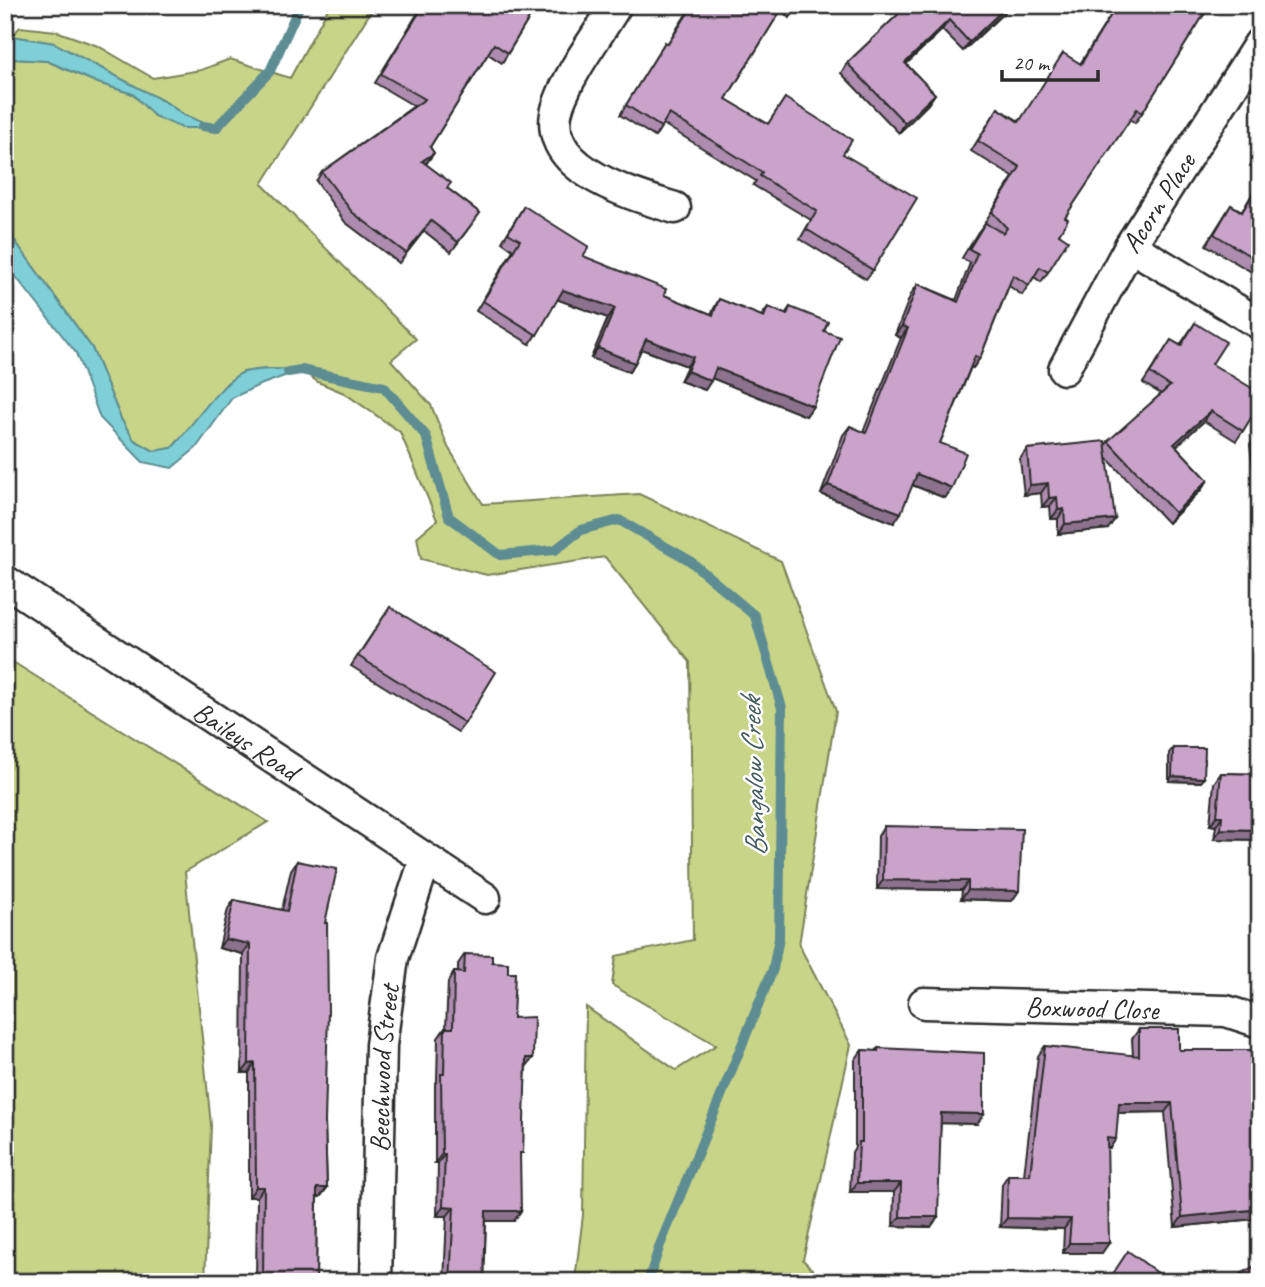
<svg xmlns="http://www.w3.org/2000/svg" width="1265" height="1287" viewBox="0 0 1265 1287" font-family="Caveat,sans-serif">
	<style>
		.green { fill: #c8d487; stroke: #7a8059; stroke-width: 2 }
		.water { fill: #7ecfd7; stroke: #5d8d92; stroke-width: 2 }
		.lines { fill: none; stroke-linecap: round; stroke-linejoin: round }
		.stream { stroke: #5d8d92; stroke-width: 10 }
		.minor-casing { stroke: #2b2b2b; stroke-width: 35 }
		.minor { stroke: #fff; stroke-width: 30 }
		.wall { fill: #ae8caf; stroke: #2b2b2b; stroke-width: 2 }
		.shaded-wall { fill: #8d728e; stroke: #2b2b2b; stroke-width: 2 }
		.building { fill: #caa3cb; stroke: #2b2b2b; stroke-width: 2 }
		.labels { text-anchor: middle; stroke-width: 5; stroke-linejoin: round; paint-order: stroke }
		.street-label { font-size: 28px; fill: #2b2b2b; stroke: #fff }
		.water-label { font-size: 30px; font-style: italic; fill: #445c5f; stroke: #fff }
	</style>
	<rect width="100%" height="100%" fill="#fff"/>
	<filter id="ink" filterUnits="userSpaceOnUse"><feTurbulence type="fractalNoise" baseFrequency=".0143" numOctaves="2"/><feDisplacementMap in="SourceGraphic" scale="14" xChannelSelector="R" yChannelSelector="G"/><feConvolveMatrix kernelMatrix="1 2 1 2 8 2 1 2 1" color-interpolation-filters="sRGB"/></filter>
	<g filter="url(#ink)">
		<!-- green -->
		<g class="green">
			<polygon points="330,5 375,5 262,184 416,339 391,360 431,405 448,447 483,504 639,494 781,561 836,711 799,945 851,1045 803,1260 825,1282 556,1282 575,1280 583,1215 586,1007 676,1070 716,1045 612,985 616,956 693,940 690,662 605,557 487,575 421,559 417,537 437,520 400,432 344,393 318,382 301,370 267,369 243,372 227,383 172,448 154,451 134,440 121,419 92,348 5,227 5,62 14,59 47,61 98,83 133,94 154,116 213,127 184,115 167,103 54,43 12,36 20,27 56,31 98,46 153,78 201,70 230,59 290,78"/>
			<polygon points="5,657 268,822 185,872 211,1125 205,1282 5,1282"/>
		</g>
		<!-- water -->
		<g class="water">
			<polygon points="12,36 54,43 167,103 184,115 216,128 182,128 154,116 133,94 98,83 47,61 14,59 5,62 5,41"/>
			<path d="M5,227L92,348L121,419L134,440L154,451L172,448C189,430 224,377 245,372C263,367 283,370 301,370L257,386L232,398L196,448L172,468L143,462L100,418L76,353L5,263Z"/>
		</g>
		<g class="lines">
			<!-- stream -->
			<g class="stream">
				<polyline points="203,126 216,128 270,71 300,5"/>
				<polyline points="288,372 301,370 384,387 426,436 449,517 500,555 555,550 581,530 619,520 689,560 755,616 782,708 779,938 773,969 660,1245 648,1282"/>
			</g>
			<defs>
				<g id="minor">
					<path d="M616,5C597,37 572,68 559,103C535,168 630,194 675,208"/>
					<polyline points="1130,246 1260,324"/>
					<path id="s1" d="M1064,369L1130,246L1260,43"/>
					<path id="s2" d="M5,581L485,898"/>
					<path id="s3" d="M924,1003L1226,1011L1260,1022"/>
					<path id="s4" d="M376,1282L381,1045L393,958L425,860"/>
				</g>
			</defs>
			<!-- minor casing -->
			<use href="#minor" class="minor-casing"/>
			<!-- minor -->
			<use href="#minor" class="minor"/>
		</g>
		<!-- wall -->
		<g class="wall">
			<polygon points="412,5 537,5 502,63 488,54 430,147 434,153 426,164 447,188 480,213 451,252 424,231 399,263 345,222 316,181 322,172 414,106 375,83 419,11"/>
			<polygon points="692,5 802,5 789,18 781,10 726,99 768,124 785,98 843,154 873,270 866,279 800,239 811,220 753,185 756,181 663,124 655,137 620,115 659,52 665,42 667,44"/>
			<polygon points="908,5 1012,5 963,51 942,30 906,64 935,94 928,104 899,133 841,73 847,63"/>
			<polygon points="1117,5 1210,5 1142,113 1135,123 1130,119 1065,217 1059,234 1048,272 1041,282 1034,277 1022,295 1009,286 980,358 973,368 971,367 940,443 952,488 945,498 912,485 894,523 821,494 843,435 850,426 863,432 901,338 895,335 911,294 918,284 956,300 970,263 962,258 978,232 985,223 986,223 985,222 1013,177 971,151 998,108 1019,121 1080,64"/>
			<polygon points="1260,151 1260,172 1250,166"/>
			<polygon points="1260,181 1260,277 1206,245 1231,205 1242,211"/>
			<polygon points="524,206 583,256 664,295 711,314 719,299 761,316 768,307 785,314 790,307 824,331 813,406 806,416 712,378 705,390 680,381 687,366 641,349 635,363 629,372 591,358 608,318 557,299 530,344 476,311 513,250 502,242"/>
			<polygon points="1195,323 1212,364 1243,431 1236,441 1204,421 1176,446 1208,480 1201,490 1168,523 1107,458 1108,529 1058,534 1058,519 1051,519 1050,506 1042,507 1041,493 1024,495 1020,459 1027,449 1106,444 1161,394 1143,383 1171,340 1180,345"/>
			<polygon points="1257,436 1260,436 1260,497 1257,497 1250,445"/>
			<polygon points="390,607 465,723 458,732 351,666"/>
			<polygon points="1173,748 1204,778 1201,782 1169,781 1169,753"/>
			<polygon points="1221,773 1260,774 1260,840 1214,839 1216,826 1210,825 1214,783"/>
			<polygon points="884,826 1012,901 961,899 962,890 877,889 878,836"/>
			<polygon points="297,861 325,923 325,1122 327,1188 320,1197 317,1197 316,1282 249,1282 252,1278 256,1279 257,1197 249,1197 249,1073 242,1073 243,954 219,948 228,909 234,900 282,910 291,870"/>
			<polygon points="465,954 492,962 508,973 513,1018 526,1067 520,1157 514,1221 486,1221 484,1282 444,1282 447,1216 437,1216 438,1163 435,1163 435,1084 437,1081 438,1038 445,1028 446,1028 448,982 454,972 458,972 458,964"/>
			<polygon points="1139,1029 1179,1050 1259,1103 1254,1110 1260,1183 1260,1212 1255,1219 1175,1227 1165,1112 1118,1113 1110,1148 1107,1148 1102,1253 1063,1253 1064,1229 1000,1227 1002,1184 1008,1175 1024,1175 1038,1056 1045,1046 1133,1056 1132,1039"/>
			<polygon points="878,1048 977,1124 941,1123 931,1227 893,1226 894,1192 850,1192 852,1152 855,1147 855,1060 862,1050 876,1051"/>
		</g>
		<!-- shaded-wall -->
		<g class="shaded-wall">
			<polygon points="799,5 802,5 789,18 796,9"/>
			<polygon points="1008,5 1012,5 963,51 969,42"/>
			<polygon points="949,20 942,30 898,72 905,63"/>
			<polygon points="935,94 928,104 899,133 905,123"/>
			<polygon points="434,153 427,162 416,171 422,161"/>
			<polygon points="563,290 615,308 608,318 556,299"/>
			<polygon points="902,326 908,328 901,338 895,335"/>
			<polygon points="646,339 693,357 687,366 639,348"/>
			<polygon points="598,348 635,363 629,372 591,358"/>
			<polygon points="975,356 980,358 973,368 969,366"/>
			<polygon points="716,368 813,406 806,416 709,377"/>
			<polygon points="687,371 711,381 705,390 680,381"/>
			<polygon points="1211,411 1204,421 1168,454 1174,444"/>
			<polygon points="917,474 952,488 945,498 910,484"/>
			<polygon points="1208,480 1201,490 1168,523 1175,513"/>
			<polygon points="1048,483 1041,493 1024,495 1030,485"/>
			<polygon points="828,485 901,513 894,523 821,494"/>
			<polygon points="1057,497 1050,506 1042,507 1049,498"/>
			<polygon points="1064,509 1058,519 1051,519 1058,510"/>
			<polygon points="1115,519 1108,529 1058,534 1065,524"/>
			<polygon points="1172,776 1204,778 1201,782 1169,781"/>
			<polygon points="1217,816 1222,816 1216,826 1210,825"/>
			<polygon points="1221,829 1260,830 1260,840 1214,839"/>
			<polygon points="883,880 968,881 962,890 877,889"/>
			<polygon points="968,890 1019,891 1012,901 961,899"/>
			<polygon points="225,939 250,944 243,954 219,948"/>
			<polygon points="526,1058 533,1058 526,1067"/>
			<polygon points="255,1063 249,1073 242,1073 249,1064"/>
			<polygon points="1119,1103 1172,1103 1165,1112 1112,1113"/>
			<polygon points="941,1113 984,1114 977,1124 934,1123"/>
			<polygon points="1107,1138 1116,1139 1110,1148 1100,1147"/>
			<polygon points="442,1154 445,1154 438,1163 435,1163"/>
			<polygon points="857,1183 901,1183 894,1192 850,1192"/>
			<polygon points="256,1187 264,1187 257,1197 249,1197"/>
			<polygon points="317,1188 327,1188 320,1197 311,1197"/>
			<polygon points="443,1206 454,1207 447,1216 437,1216"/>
			<polygon points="1260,1209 1260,1212 1255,1219 1175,1227 1182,1217"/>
			<polygon points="486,1211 521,1211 514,1221 480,1221"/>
			<polygon points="900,1217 938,1217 931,1227 893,1226"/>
			<polygon points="1007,1218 1071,1219 1064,1229 1000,1227"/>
			<polygon points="1069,1243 1109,1243 1102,1253 1063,1253"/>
		</g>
		<!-- building -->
		<g class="building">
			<polygon points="424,5 537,5 508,53 494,44 430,147 434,153 422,161 451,183 447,188 480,213 458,242 431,221 406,253 352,212 322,172 425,99 381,74"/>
			<polygon points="693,5 784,5 726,99 768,124 785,98 852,140 843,154 917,198 873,270 806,229 817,211 760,176 762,172 669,114 661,127 626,105 665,42 668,44"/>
			<polygon points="908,5 1008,5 969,42 949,20 905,63 935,94 905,123 847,63"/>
			<polygon points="1117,5 1210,5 1142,113 1137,109 1065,217 1068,219 1059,234 1068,240 1048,272 1040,267 1029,285 1013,275 980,358 975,356 940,443 966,453 952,488 917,474 901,513 828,485 850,426 866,433 908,328 902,326 918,284 958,302 977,253 969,249 985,223 1003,233 1007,228 992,212 1020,167 978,141 998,108 1019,122 1063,53 1081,64"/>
			<polygon points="1260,183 1260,262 1214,234 1231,205 1242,212"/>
			<polygon points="524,206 589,247 583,256 666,289 664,295 713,315 719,299 764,317 768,307 787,315 790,307 828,322 824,331 840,337 813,406 716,368 711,381 687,371 693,357 646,339 635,363 598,348 615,308 563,290 537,335 483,301 520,240 508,233"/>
			<polygon points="1195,323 1226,342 1212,364 1260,393 1260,403 1243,431 1211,411 1174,444 1208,480 1175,513 1108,441 1170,386 1150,373 1171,340 1181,346"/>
			<polygon points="1257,436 1260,436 1260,459"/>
			<polygon points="1105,441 1115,519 1065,524 1064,509 1058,510 1057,497 1049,498 1048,483 1030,485 1027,449"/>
			<polygon points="390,607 496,672 465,723 358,656"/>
			<polygon points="1173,748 1205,748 1204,778 1172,776"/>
			<polygon points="1221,773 1260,774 1260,830 1221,829 1222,816 1217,816"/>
			<polygon points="884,826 1022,829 1019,891 968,890 968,881 883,880"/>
			<polygon points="297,861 337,869 325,923 327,923 328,1012 325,1122 327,1188 317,1188 316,1282 251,1282 252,1278 263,1279 264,1187 256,1187 255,1063 249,1064 250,944 225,939 234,900 287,911"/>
			<polygon points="465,954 492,955 492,962 508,963 508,973 515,973 513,1018 534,1017 533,1058 526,1058 523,1153 520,1153 521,1211 486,1211 484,1282 450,1282 454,1207 443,1206 445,1154 442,1154 441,1074 444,1074 445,1028 453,1028 454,972 464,973"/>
			<polygon points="1139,1029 1179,1029 1179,1050 1260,1050 1259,1103 1253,1103 1260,1183 1260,1209 1182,1217 1172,1103 1119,1103 1116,1139 1107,1138 1109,1243 1069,1243 1071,1219 1007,1218 1008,1175 1030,1175 1045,1046 1139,1056"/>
			<polygon points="878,1048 984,1053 984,1114 941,1113 938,1217 900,1217 901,1183 857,1183 859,1142 862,1142 862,1050 878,1051"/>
			<polygon points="1128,1251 1170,1282 1115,1282 1110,1278"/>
			<polygon points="1260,1263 1260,1282 1227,1282"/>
		</g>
	</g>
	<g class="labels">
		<!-- street labels -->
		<g class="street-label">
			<text dy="10" stroke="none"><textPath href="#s1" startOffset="191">Acorn Place</textPath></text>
			<text dy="10" stroke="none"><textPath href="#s2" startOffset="289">Baileys Road</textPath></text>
			<text dy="10" stroke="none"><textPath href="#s3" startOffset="168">Boxwood Close</textPath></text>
			<text dy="10" stroke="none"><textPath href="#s4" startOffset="214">Beechwood Street</textPath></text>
		</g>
		<!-- water labels -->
		<g class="water-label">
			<text transform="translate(753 777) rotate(-92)" y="10">Bangalow Creek</text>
		</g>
	</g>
	<!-- margin -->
	<rect width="1265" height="1287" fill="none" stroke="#fff" stroke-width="28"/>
	<rect x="14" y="14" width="1237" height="1259" fill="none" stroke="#2b2b2b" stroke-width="2.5" filter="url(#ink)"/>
	<!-- scale -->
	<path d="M1002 70v10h96v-10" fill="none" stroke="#2b2b2b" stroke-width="3.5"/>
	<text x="1013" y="70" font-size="21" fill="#2b2b2b" stroke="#ffffff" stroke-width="5" paint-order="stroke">20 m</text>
</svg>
